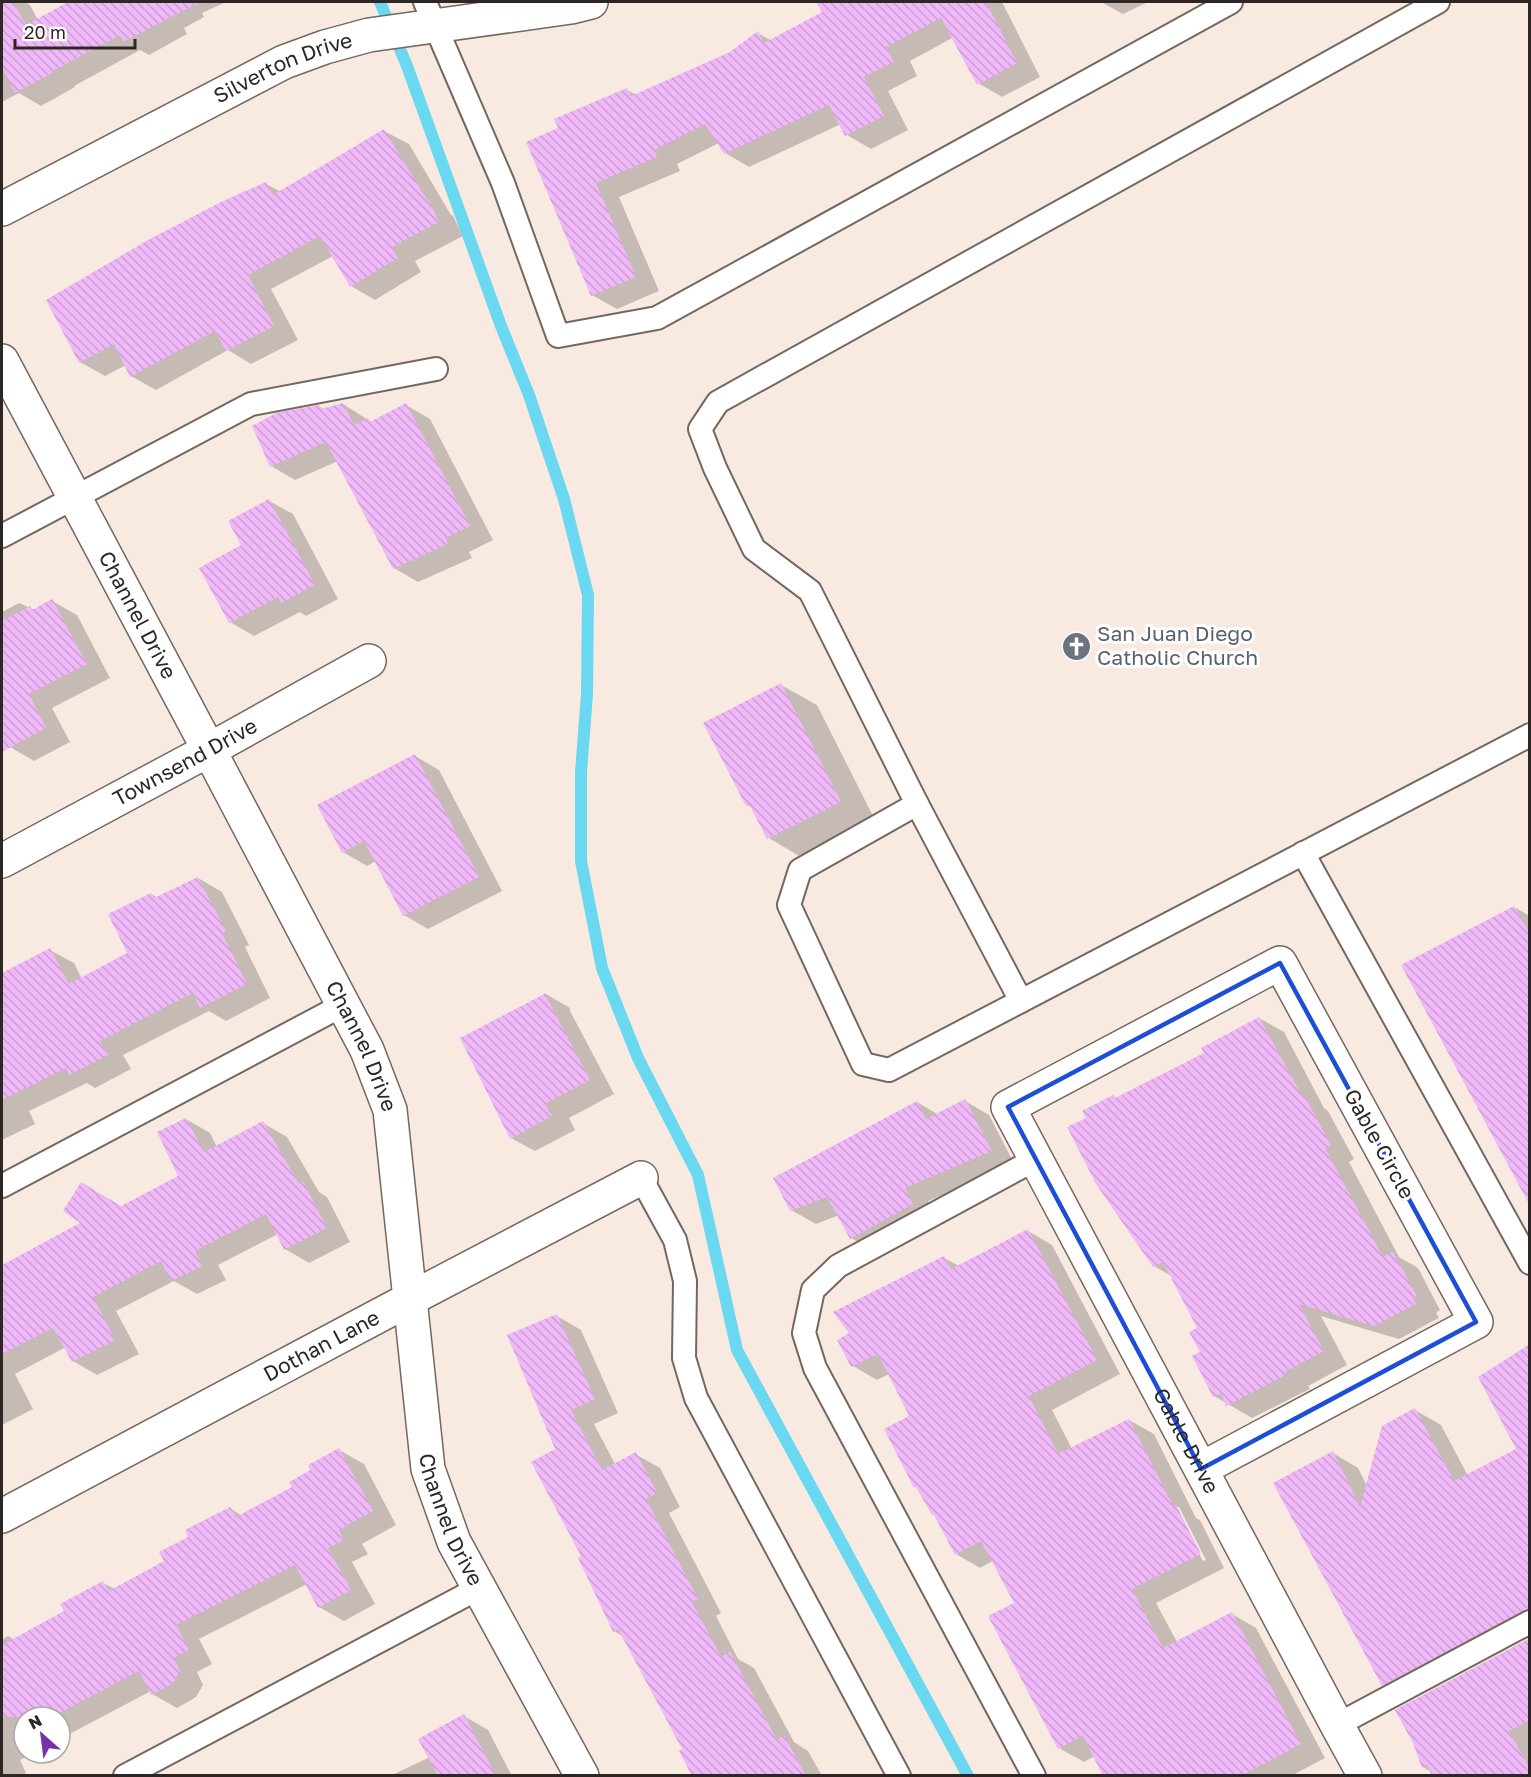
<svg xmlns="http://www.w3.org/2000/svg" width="1531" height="1777" viewBox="0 0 1531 1777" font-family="'Golos Text',sans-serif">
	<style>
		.shadow { fill: #0003; fill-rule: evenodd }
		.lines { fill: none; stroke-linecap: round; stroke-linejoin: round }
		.stream { stroke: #6ad8f0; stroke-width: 12 }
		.building { fill: url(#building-back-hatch) }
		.lane-casing { stroke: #73685f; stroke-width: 26 }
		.street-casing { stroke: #73685f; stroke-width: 36 }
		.lane { stroke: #fff; stroke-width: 22 }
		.street { stroke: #fff; stroke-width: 33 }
		.marked { fill: none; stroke: #1d4ed8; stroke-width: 4.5; stroke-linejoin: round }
		.labels { text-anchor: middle; stroke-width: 6; stroke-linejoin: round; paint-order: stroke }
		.street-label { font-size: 21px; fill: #2c2724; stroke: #fff }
		.worship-label { font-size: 21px; fill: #5b616d; stroke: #fff; text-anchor: start }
	</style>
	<defs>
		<pattern id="building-back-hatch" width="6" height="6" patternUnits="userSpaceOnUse" patternTransform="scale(1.5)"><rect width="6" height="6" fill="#efb8f8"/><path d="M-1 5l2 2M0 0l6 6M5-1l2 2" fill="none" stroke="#cd9ed4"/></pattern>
	</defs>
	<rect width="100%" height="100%" fill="#f8eae1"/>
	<!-- shadow -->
	<g class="shadow">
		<polygon points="2,2 25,2 30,5 38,20 71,2 226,2 202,13 204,17 184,28 187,34 149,55 140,50 74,86 75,87 41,106 19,93 2,102"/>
		<polygon points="818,2 1002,2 1040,77 1002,97 978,83 954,37 910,61 917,76 888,91 908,130 871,149 847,135 841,124 749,167 725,153 719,143 677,164 680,171 619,197 659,291 617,309 592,295 560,129 627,90 637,95 730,53 758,33 772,41 824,13"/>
		<polygon points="1101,2 1148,2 1123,14"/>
		<polygon points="384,131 409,144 451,215 453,216 463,236 415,261 421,272 375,300 351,286 333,256 271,289 298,340 251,364 228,350 156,390 131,376 126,365 105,376 80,362 266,184 281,192"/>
		<polygon points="343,404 373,423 406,405 430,419 493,540 469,552 472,558 418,582 394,568 338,461 295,480 271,466 319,406 325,410"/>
		<polygon points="269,501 293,514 338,599 306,616 300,612 254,636 230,622 243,546"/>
		<polygon points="52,601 77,615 110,678 52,708 70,742 34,761 10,747 2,740 2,612 19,603 35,610"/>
		<polygon points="781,685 817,705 876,822 804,859 769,838 754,809 747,805"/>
		<polygon points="415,756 439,770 502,891 428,929 404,915 376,861 367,866 343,852"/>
		<polygon points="198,878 222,892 249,945 245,947 270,998 226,1021 209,1011 123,1055 131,1069 95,1088 87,1083 29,1111 35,1124 2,1140 2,979 14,973 50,950 74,963 82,979 129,953 151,894 158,898"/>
		<polygon points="1514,907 1530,916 1530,1202"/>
		<polygon points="546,994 570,1008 570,1011 614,1094 569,1118 575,1130 535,1151 511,1138"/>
		<polygon points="1259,1018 1284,1032 1324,1108 1328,1111 1354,1159 1349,1162 1399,1257 1418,1268 1440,1310 1436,1313 1439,1318 1399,1339 1321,1316 1347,1365 1308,1386 1310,1389 1252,1418 1214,1396 1202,1352 1199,1328 1173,1277 1154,1266 1088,1119 1113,1097 1116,1099 1206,1053"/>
		<polygon points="965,1101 989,1115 1015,1165 928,1201 937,1218 875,1252 851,1238 839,1215 816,1224 791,1210 917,1102 937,1114"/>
		<polygon points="186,1119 210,1133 217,1147 263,1123 287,1137 319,1192 327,1197 350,1242 309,1263 285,1249 278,1234 218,1265 226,1280 197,1294 174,1281 116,1311 139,1354 97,1375 73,1361 66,1347 15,1374 33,1409 2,1425 2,1266 83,1223 122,1208 180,1177"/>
		<path d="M1028,1231L1052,1245L1120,1374L1052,1410L1072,1449L1129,1420L1154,1434L1196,1518L1200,1520L1224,1568L1156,1603L1177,1642L1232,1614L1256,1628L1325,1758L1291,1776H1105L1095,1756L1084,1762L1059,1748L1016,1604L993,1561L980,1568L956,1554L936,1516L933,1514L911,1417L889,1374L877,1380L853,1366L851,1334L944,1258L959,1266ZM1175,1507H1179L1206,1560L1203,1561Z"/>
		<polygon points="557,1316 581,1330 618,1413 594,1424 615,1464 635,1454 660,1468 680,1507 669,1513 721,1613 716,1616 738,1659 754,1668 794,1742 808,1751 822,1776 694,1776 684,1750 624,1637 614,1631 584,1557 557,1450"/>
		<polygon points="1530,1362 1530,1635 1408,1699 1383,1685 1333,1453 1358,1468 1367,1486 1415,1410 1441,1425 1468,1476 1518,1449"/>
		<polygon points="339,1450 364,1464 396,1525 362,1544 368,1554 352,1562 375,1604 344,1621 319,1607 307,1584 199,1639 212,1664 197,1672 203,1685 196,1697 177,1708 152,1694 151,1691 60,1739 60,1717 24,1717 24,1753 34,1753 20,1760 26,1773 22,1776 2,1776 2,1640 8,1636 15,1640 66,1612 103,1583 115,1589 166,1562 190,1537 230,1508 242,1516 294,1488 312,1471"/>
		<polygon points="1530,1639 1530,1776 1438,1776 1423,1767"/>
		<polygon points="464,1716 488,1730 512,1776 390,1776 430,1757"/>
	</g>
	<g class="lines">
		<!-- stream -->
		<polyline class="stream" points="380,2 407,66 501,326 529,395 564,499 588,595 587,694 581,772 581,861 602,968 638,1058 698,1175 737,1350 968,1776"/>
	</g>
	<!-- building -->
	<g class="building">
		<polygon points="2,2 13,2 26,25 68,2 200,2 123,42 120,35 51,72 52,73 15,93 2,67"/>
		<polygon points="816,2 986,2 1017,63 977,85 941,18 886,47 894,62 864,77 884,116 845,136 829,105 724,154 705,124 654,150 657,157 596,183 636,277 591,296 526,142 558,128 554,119 627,88 631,96 730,52 758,31 764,43 822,12"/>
		<polygon points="384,129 427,200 429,201 439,222 392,247 398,258 350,287 320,236 248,275 274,326 226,351 215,331 130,377 114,344 79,363 46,300 148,240 223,201 266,182 273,195"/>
		<polygon points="343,403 354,425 368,418 370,422 406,403 470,526 446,538 448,544 393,569 326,442 270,467 252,426 276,413 319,405 321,409"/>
		<polygon points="269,499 315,585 281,603 278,597 229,623 199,568 241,545 228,521"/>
		<polygon points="52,599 87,664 29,694 46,728 2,752 2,621 30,606 32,610"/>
		<polygon points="781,683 841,802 767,839 749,804 746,806 703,723"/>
		<polygon points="415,754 479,877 403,916 364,841 342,853 317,805"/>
		<polygon points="198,877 226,931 222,933 247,984 200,1008 193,993 100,1041 108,1055 69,1075 66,1068 2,1100 2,973 50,948 69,984 127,953 108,914 151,893 154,898"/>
		<polygon points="1514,906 1530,934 1530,1206 1401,965"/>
		<polygon points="546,993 546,996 590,1080 545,1104 552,1116 510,1139 460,1038"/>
		<polygon points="1259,1017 1302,1096 1304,1095 1331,1145 1325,1148 1383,1257 1393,1252 1417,1296 1413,1299 1416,1304 1374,1326 1299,1304 1324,1351 1285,1372 1286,1375 1226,1406 1221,1394 1213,1397 1192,1356 1200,1352 1189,1332 1197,1328 1163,1262 1153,1267 1096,1184 1067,1127 1086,1118 1082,1111 1113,1095 1115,1098 1204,1053 1201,1048"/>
		<polygon points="965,1099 992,1151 905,1188 913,1204 850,1239 827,1197 790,1211 773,1178 917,1101 926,1119"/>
		<polygon points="186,1118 204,1152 263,1121 299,1184 303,1181 327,1228 284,1250 266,1214 195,1251 202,1266 171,1281 161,1261 93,1297 115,1340 72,1362 53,1328 2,1354 2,1265 80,1223 63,1211 81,1182 121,1206 178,1176 157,1132"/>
		<polygon points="1028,1229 1097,1360 1029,1396 1058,1454 1129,1419 1173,1506 1176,1505 1201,1554 1132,1589 1163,1648 1232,1612 1301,1744 1241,1776 1103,1776 1083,1736 1058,1749 988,1616 1014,1603 981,1541 955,1555 934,1515 932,1515 916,1487 914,1488 884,1429 909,1416 878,1354 851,1367 837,1340 849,1333 833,1312 944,1256 951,1269"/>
		<polygon points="557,1314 595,1399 571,1410 602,1470 636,1452 657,1493 646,1499 698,1599 692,1602 721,1657 730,1652 777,1740 784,1735 806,1776 692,1776 679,1751 682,1749 618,1629 613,1632 578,1558 581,1556 531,1462 555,1449 507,1335"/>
		<polygon points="1530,1344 1530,1609 1524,1610 1382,1686 1273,1483 1333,1451 1360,1507 1382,1426 1415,1408 1454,1481 1516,1449 1478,1377"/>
		<polygon points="339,1448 373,1511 339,1530 344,1540 328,1548 351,1590 318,1608 295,1565 176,1625 189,1650 174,1658 180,1671 172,1684 151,1695 139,1671 52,1717 2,1717 2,1645 64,1611 60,1604 103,1581 109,1591 164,1561 159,1552 188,1537 185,1530 230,1507 236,1517 292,1487 289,1482 310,1470 308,1465"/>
		<polygon points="1530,1638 1530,1720 1509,1731 1530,1769 1530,1776 1432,1776 1427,1765 1422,1768 1413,1743 1395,1710"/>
		<polygon points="464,1714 496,1776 438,1776 418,1739"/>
	</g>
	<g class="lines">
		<defs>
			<g id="lane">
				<polyline points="425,2 503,183 558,336 657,318 1231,2"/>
				<polyline points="1438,2 718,402 700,429 715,468 754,549 810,591 917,804 800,870 789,905 863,1064 889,1070 1530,735"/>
				<polyline points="2,536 251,404 436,369"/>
				<polyline points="917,804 1021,1001"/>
				<polyline points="1303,853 1530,1263"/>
				<polyline points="641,1178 675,1240 685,1281 684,1358 696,1398 899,1776"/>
				<polyline points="2,1186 343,1005"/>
				<polyline points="1337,1725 1530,1622"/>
				<polyline points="125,1776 479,1588"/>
				<polyline points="1034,1776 815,1368 804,1333 813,1290 838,1266 1036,1159"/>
			</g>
			<g id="street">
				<path id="s1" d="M2,209L284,62L325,47L369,35L571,7L591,2"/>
				<path id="s2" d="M2,361L209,750L367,1050L390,1110L428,1469L454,1542L582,1776"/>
				<path id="s3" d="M2,861L209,750L369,661"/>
				<path id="s4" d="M1201,1469L1476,1322L1280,963L1008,1107L1337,1725L1365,1776"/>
				<path id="s5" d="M2,1516L410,1299L641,1178"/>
			</g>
		</defs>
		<!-- lane casing -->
		<use href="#lane" class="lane-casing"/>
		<!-- street casing -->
		<use href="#street" class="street-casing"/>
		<!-- lane -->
		<use href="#lane" class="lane"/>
		<!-- street -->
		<use href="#street" class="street"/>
	</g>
	<!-- marked area -->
	<path class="marked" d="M1280,963L1476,1322L1201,1469L1008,1107Z"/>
	<!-- icons -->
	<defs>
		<symbol id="church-disc" viewBox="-11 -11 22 22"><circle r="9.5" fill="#6b7280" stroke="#fff"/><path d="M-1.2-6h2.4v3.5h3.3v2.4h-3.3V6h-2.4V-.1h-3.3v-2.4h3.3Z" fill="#fff"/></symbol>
	</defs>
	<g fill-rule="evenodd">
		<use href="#church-disc" x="1060" y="630" width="33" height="33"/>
	</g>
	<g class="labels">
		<!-- street labels -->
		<g class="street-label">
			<text dy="7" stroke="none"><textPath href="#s1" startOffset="315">Silverton Drive</textPath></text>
			<text dy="7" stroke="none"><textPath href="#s2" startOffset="288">Channel Drive</textPath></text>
			<text dy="7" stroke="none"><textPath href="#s3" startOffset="208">Townsend Drive</textPath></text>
			<text dy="7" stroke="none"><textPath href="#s2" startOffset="774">Channel Drive</textPath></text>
			<text transform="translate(1379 1144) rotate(61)" y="7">Gable Circle</text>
			<text dy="7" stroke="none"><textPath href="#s5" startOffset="362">Dothan Lane</textPath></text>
			<text dy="7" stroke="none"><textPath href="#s4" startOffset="1407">Gable Drive</textPath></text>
			<text dy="7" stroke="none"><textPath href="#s2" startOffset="1260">Channel Drive</textPath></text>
		</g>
		<!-- worship labels -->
		<g class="worship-label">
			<text x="1097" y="641">San Juan Diego<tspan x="1097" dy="24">Catholic Church</tspan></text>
		</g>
	</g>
	<!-- border -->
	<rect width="1531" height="1777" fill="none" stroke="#2c2724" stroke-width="6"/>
	<!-- north arrow -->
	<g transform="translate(42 1735) rotate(332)"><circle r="28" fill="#ffffff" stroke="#aba9a7" stroke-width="1.5"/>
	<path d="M0-4.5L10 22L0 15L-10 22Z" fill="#7533a7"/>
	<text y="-9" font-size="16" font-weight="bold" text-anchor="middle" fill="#2c2724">N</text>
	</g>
	<!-- scale -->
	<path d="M15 39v9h120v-9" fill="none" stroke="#2c2724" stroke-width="3"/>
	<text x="24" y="39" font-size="18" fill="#2c2724" stroke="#ffffff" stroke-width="4.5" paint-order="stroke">20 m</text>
</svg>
